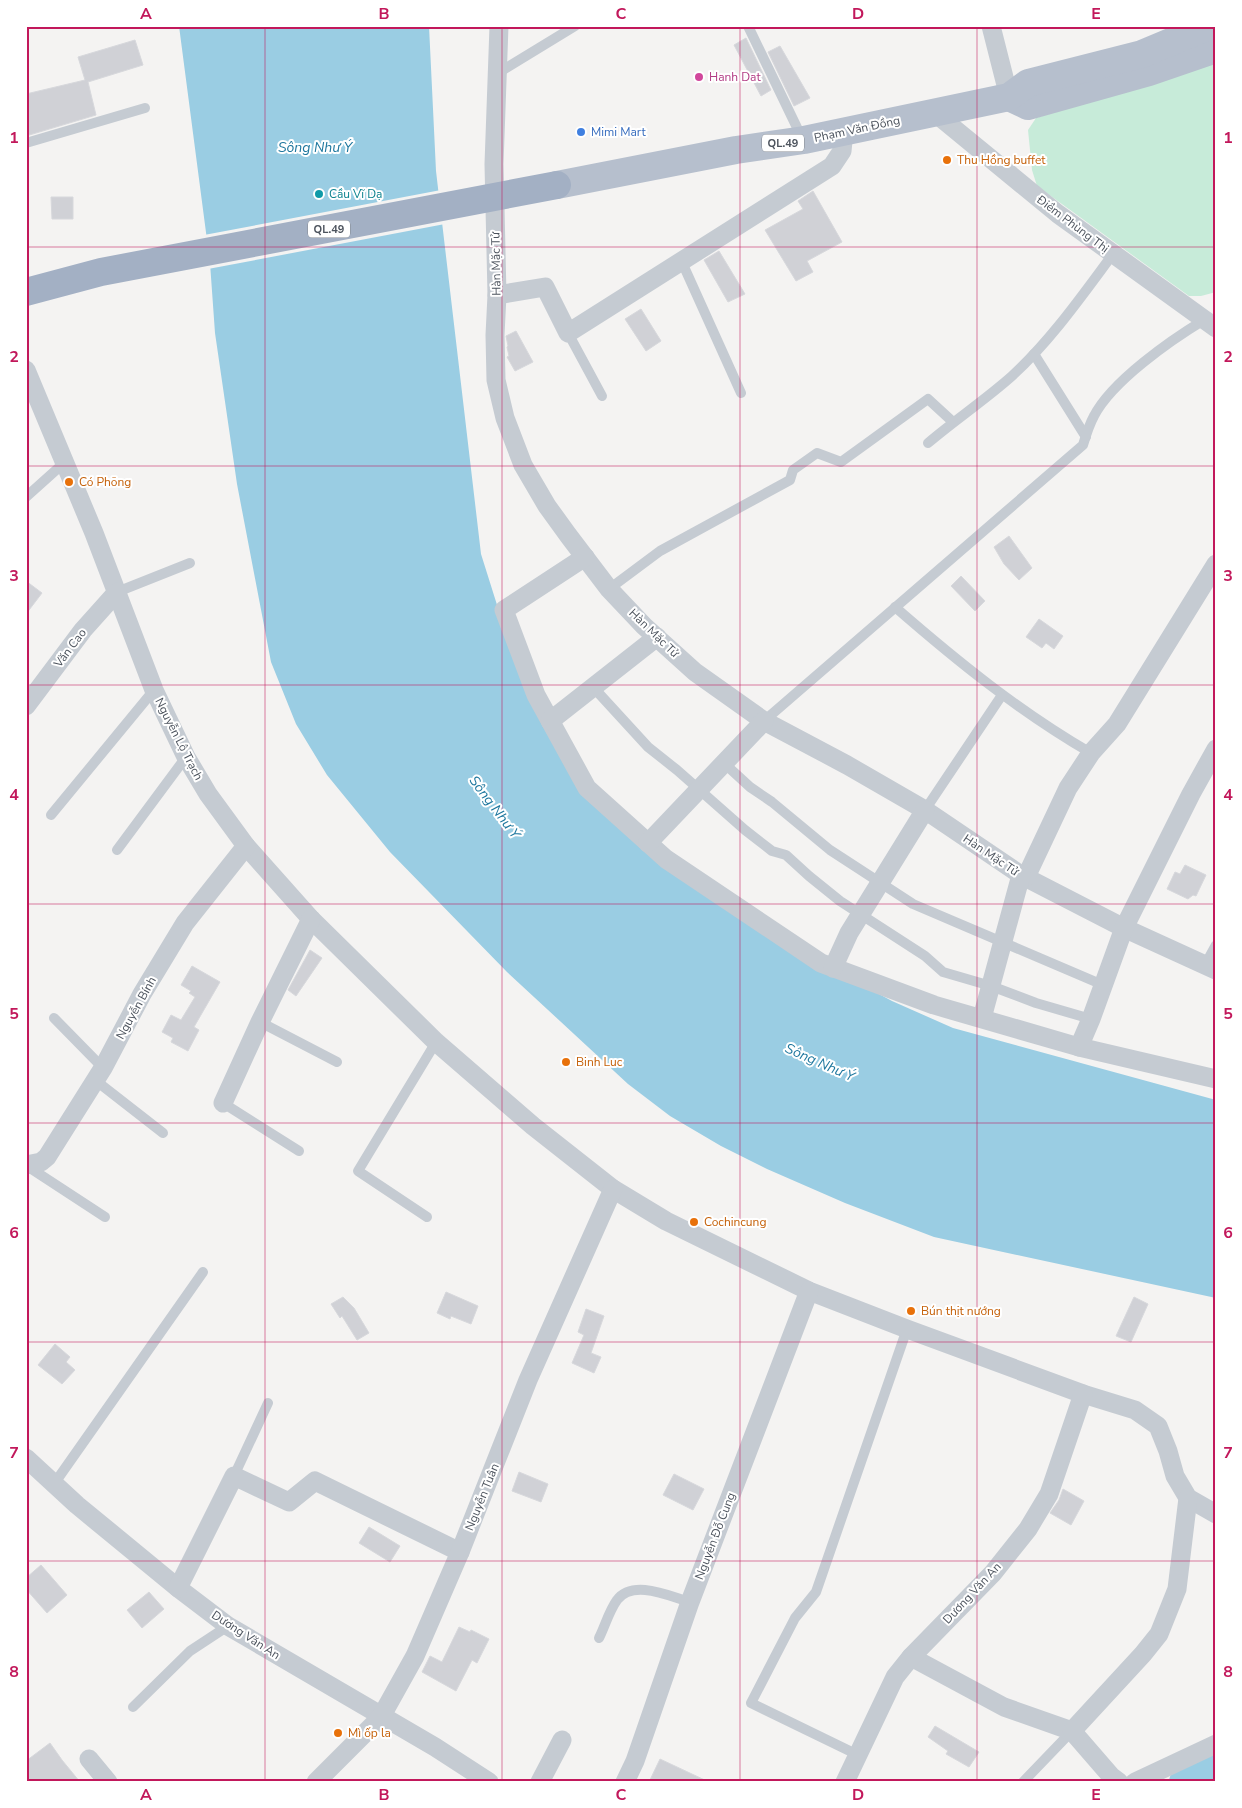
<svg xmlns="http://www.w3.org/2000/svg" width="1242" height="1808" viewBox="0 0 1242 1808" font-family="'Nunito Sans',sans-serif">
	<style>
		.green { fill: #c7ebd9 }
		.water { fill: #9acde3 }
		.pier { fill: #f4f3f2 }
		.lines { fill: none; stroke-linecap: round; stroke-linejoin: round }
		.river { stroke: #9acde3; stroke-width: 30 }
		.building { fill: #d0d1d6; stroke: #d7d8dc }
		.service { stroke: #c5cbd2; stroke-width: 10 }
		.minor { stroke: #c5cbd2; stroke-width: 19 }
		.primary { stroke: #b6bfcd; stroke-width: 28 }
		.trunk { stroke: #a3b0c4; stroke-width: 28 }
		.grid { fill: none; stroke: #c2185b; stroke-width: 1; stroke-opacity: 0.55 }
		.hotel-dot { fill: #d1479c; stroke: #fff; stroke-width: 2 }
		.shop-dot { fill: #3f7fe0; stroke: #fff; stroke-width: 2 }
		.food-dot { fill: #e8710a; stroke: #fff; stroke-width: 2 }
		.culture-dot { fill: #0f9aa8; stroke: #fff; stroke-width: 2 }
		.labels { text-anchor: middle; stroke-width: 4; stroke-linejoin: round; paint-order: stroke }
		.shield { fill: #fff; stroke: #82878e; stroke-width: 1 }
		.shield-label { font-size: 11px; font-weight: bold; fill: #4c535d }
		.hotel-label { font-size: 12px; fill: #b23c85; stroke: #fff; text-anchor: start }
		.street-label { font-size: 12px; fill: #4c535d; stroke: #fff }
		.shop-label { font-size: 12px; fill: #366cbe; stroke: #fff; text-anchor: start }
		.food-label { font-size: 12px; fill: #c56008; stroke: #fff; text-anchor: start }
		.culture-label { font-size: 12px; fill: #0d838f; stroke: #fff; text-anchor: start }
		.water-label { font-size: 14px; font-style: italic; fill: #1e779e; stroke: #fff }
		.neatline { fill: none; stroke: #c2185b; stroke-width: 2 }
		.grid-label { font-size: 16px; text-anchor: middle; font-weight: bold; fill: #c2185b }
	</style>
	<rect width="100%" height="100%" fill="#f4f3f2"/>
	<!-- green -->
	<polygon class="green" points="1216,63 1216,292 1201,296 1189,296 1037,186 1032,170 1028,130 1036,118"/>
	<!-- water -->
	<polygon class="water" points="179,26 429,26 436,171 481,554 509,643 604,804 829,967 892,1001 953,1028 1216,1100 1216,1298 934,1237 845,1203 767,1169 721,1146 670,1116 628,1084 507,972 390,852 327,775 296,724 271,662 237,484 215,333 210,263"/>
	<!-- pier -->
	<polygon class="pier" points="441,190 445,224 208,269 204,235"/>
	<g class="lines">
		<!-- river -->
		<polyline class="river" points="1184,1782 1216,1763"/>
	</g>
	<!-- building -->
	<g class="building">
		<polygon points="746,38 771,90 761,96 734,45"/>
		<polygon points="135,40 143,65 88,82 96,115 26,136 26,94 85,80 78,57"/>
		<polygon points="780,46 810,98 794,106 768,52"/>
		<polygon points="813,191 842,242 807,261 813,272 796,281 765,230 803,209 798,201"/>
		<polygon points="51,197 73,197 73,219 52,219"/>
		<polygon points="719,251 745,294 728,302 704,260"/>
		<polygon points="641,309 661,341 646,351 625,319"/>
		<polygon points="516,331 533,362 515,371 507,357 509,356 507,347 508,346 506,336"/>
		<polygon points="1009,536 1032,568 1019,580 1004,564 994,547"/>
		<polygon points="961,576 985,601 975,611 951,586"/>
		<polygon points="26,581 42,593 26,614"/>
		<polygon points="1039,619 1063,636 1054,649 1046,643 1042,648 1026,637"/>
		<polygon points="1185,865 1206,875 1196,896 1193,895 1188,899 1167,889 1175,872 1180,874"/>
		<polygon points="310,950 322,958 296,996 288,990"/>
		<polygon points="192,966 220,982 194,1027 199,1030 188,1051 171,1042 173,1038 162,1032 171,1015 181,1020 195,997 189,993 191,991 181,985"/>
		<polygon points="446,1292 478,1306 471,1324 451,1316 450,1319 437,1313"/>
		<polygon points="343,1297 354,1308 369,1333 357,1340 342,1316 340,1318 331,1304"/>
		<polygon points="1134,1297 1148,1304 1131,1342 1116,1336"/>
		<polygon points="586,1309 604,1316 591,1353 601,1357 594,1373 572,1363 584,1335 578,1332"/>
		<polygon points="55,1344 70,1357 66,1362 75,1370 62,1384 38,1365"/>
		<polygon points="519,1472 548,1484 541,1502 512,1491"/>
		<polygon points="674,1474 704,1489 693,1510 663,1495"/>
		<polygon points="1063,1489 1084,1501 1071,1525 1050,1513 1059,1500"/>
		<polygon points="369,1527 400,1546 390,1562 359,1543"/>
		<polygon points="41,1565 67,1595 47,1613 26,1589 26,1578"/>
		<polygon points="149,1592 164,1609 142,1628 127,1610"/>
		<polygon points="459,1627 470,1632 471,1630 489,1639 477,1663 472,1660 456,1691 422,1672 430,1656 442,1662"/>
		<polygon points="935,1726 979,1752 969,1767 946,1754 948,1751 928,1737"/>
		<polygon points="50,1743 62,1760 80,1782 26,1782 26,1761"/>
		<polygon points="660,1759 709,1782 649,1782"/>
	</g>
	<g class="lines">
		<!-- service -->
		<g class="service">
			<polyline points="748,26 802,138"/>
			<polyline points="498,73 575,26"/>
			<polyline points="26,143 145,108"/>
			<polyline points="681,260 741,393"/>
			<polyline points="568,333 602,396"/>
			<polyline points="1034,354 1086,437"/>
			<path d="M928,443C955,420 985,400 1012,376C1051,340 1081,297 1113,254"/>
			<polyline points="26,497 65,462"/>
			<polyline points="609,589 660,551 790,480 793,470 817,453 841,462 928,399 953,422"/>
			<polyline points="117,592 190,563"/>
			<path d="M895,607C957,661 1020,712 1091,753"/>
			<polyline points="593,687 648,747 677,770 745,830 772,851 786,855 809,876 840,901 925,956 943,972 991,986 1036,1003 1091,1019"/>
			<path d="M764,721L1083,445C1086,435 1089,425 1094,416C1112,381 1171,340 1204,320"/>
			<polyline points="725,764 750,787 772,802 830,850 913,904 1103,985"/>
			<polyline points="925,810 1002,695"/>
			<polyline points="51,815 154,690"/>
			<polyline points="117,850 186,757"/>
			<polyline points="1205,965 1216,945"/>
			<polyline points="54,1018 103,1068"/>
			<polyline points="260,1022 337,1062"/>
			<polyline points="95,1080 163,1133"/>
			<polyline points="223,1103 299,1151"/>
			<polyline points="27,1166 105,1217"/>
			<polyline points="427,1217 358,1171 436,1042"/>
			<polyline points="234,1476 268,1403"/>
			<polyline points="54,1484 203,1272"/>
			<path d="M599,1638C605,1626 609,1611 617,1600C633,1579 669,1596 690,1602"/>
			<polyline points="133,1707 190,1651 228,1626"/>
			<polyline points="858,1755 751,1703 795,1618 816,1592 907,1329"/>
			<polyline points="1023,1782 1072,1731"/>
		</g>
		<!-- minor -->
		<g class="minor">
			<polyline points="499,26 494,164 497,295 495,335 496,380 505,418 523,465 547,506 568,535 609,589 644,626 695,672 764,721 847,765 925,810 1021,875 1124,928 1216,970"/>
			<polyline points="991,26 1009,97"/>
			<polyline points="935,113 1058,214 1216,328"/>
			<polyline points="497,295 545,287 568,333 832,166 842,151 844,131"/>
			<polyline points="26,370 94,533 154,690 186,757 208,794 246,846 311,919 436,1042 533,1126 613,1189 666,1221 809,1291 907,1329 1083,1394 1135,1410 1158,1426 1168,1451 1175,1476 1188,1498 1216,1514"/>
			<polyline points="585,557 504,610 536,695 587,788 666,859 821,963 934,1005 1079,1047 1216,1079"/>
			<polyline points="26,706 83,630 117,592"/>
			<polyline points="550,721 657,637"/>
			<polyline points="648,843 764,721"/>
			<polyline points="1026,877 1068,788 1091,753 1117,724 1216,564"/>
			<polyline points="833,968 849,933 925,810"/>
			<polyline points="982,1018 1021,875"/>
			<polyline points="1079,1047 1091,1019 1124,928 1191,794 1216,749"/>
			<polyline points="223,1103 260,1022 311,919"/>
			<polyline points="26,1165 41,1162 47,1157 103,1068 142,994 185,923 246,846"/>
			<polyline points="26,1458 77,1505 178,1588 228,1626 435,1747 489,1782"/>
			<polyline points="178,1588 234,1476 289,1502 315,1481 460,1552"/>
			<polyline points="911,1657 1004,1707 1072,1731 1111,1776 1119,1782"/>
			<polyline points="1072,1731 1143,1654 1159,1634 1177,1589 1188,1498"/>
			<polyline points="89,1759 108,1782"/>
			<polyline points="316,1782 381,1717 415,1656 460,1552 528,1380 613,1189"/>
			<polyline points="540,1782 562,1740"/>
			<polyline points="625,1782 635,1761 690,1602 809,1291"/>
			<polyline points="845,1782 895,1677 911,1657 993,1573 1028,1529 1049,1494 1083,1394"/>
			<polyline points="1135,1782 1216,1744"/>
		</g>
		<!-- primary -->
		<g class="primary">
			<polyline points="1009,97 1028,106 1149,72 1216,49"/>
			<polyline points="557,185 736,150 804,140 1009,97 1028,83 1142,54 1209,26"/>
		</g>
		<!-- trunk -->
		<polyline class="trunk" points="26,292 101,272 557,185"/>
	</g>
	<!-- grid -->
	<path class="grid" d="M265,26V1782M502,26V1782M740,26V1782M977,26V1782M26,247H1216M26,466H1216M26,685H1216M26,904H1216M26,1123H1216M26,1342H1216M26,1561H1216"/>
	<!-- markers -->
	<circle class="hotel-dot" cx="699" cy="77" r="5"/>
	<circle class="shop-dot" cx="581" cy="132" r="5"/>
	<g class="food-dot">
		<circle cx="947" cy="160" r="5"/>
		<circle cx="69" cy="482" r="5"/>
		<circle cx="566" cy="1062" r="5"/>
		<circle cx="694" cy="1222" r="5"/>
		<circle cx="911" cy="1311" r="5"/>
		<circle cx="338" cy="1733" r="5"/>
	</g>
	<circle class="culture-dot" cx="319" cy="194" r="5"/>
	<g class="labels">
		<!-- shield labels -->
		<g class="shield">
			<rect x="762" y="134.5" width="42" height="17" rx="4"/>
			<rect x="308" y="220.5" width="42" height="17" rx="4"/>
		</g>
		<g class="shield-label">
			<text x="783" y="147">QL.49</text>
			<text x="329" y="233">QL.49</text>
		</g>
		<!-- hotel labels -->
		<g class="hotel-label">
			<text x="709" y="81">Hanh Dat</text>
		</g>
		<!-- street labels -->
		<g class="street-label">
			<text transform="translate(857 129) rotate(-12)" y="4">Phạm Văn Đồng</text>
			<text transform="translate(1073 224) rotate(37)" y="4">Điềm Phùng Thị</text>
			<text transform="translate(496 264) rotate(-91)" y="4">Hàn Mặc Tử</text>
			<text transform="translate(654 633) rotate(44)" y="4">Hàn Mặc Tử</text>
			<text transform="translate(70 648) rotate(-53)" y="4">Văn Cao</text>
			<text transform="translate(179 739) rotate(63)" y="4">Nguyễn Lộ Trạch</text>
			<text transform="translate(991 855) rotate(34)" y="4">Hàn Mặc Tử</text>
			<text transform="translate(136 1008) rotate(-61)" y="4">Nguyễn Bính</text>
			<text transform="translate(482 1497) rotate(-68)" y="4">Nguyễn Tuân</text>
			<text transform="translate(715 1536) rotate(-69)" y="4">Nguyễn Đỗ Cung</text>
			<text transform="translate(972 1593) rotate(-47)" y="4">Dương Văn An</text>
			<text transform="translate(246 1635) rotate(33)" y="4">Dương Văn An</text>
		</g>
		<!-- shop labels -->
		<g class="shop-label">
			<text x="591" y="136">Mimi Mart</text>
		</g>
		<!-- food labels -->
		<g class="food-label">
			<text x="957" y="164">Thu Hồng buffet</text>
			<text x="79" y="486">Có Phōng</text>
			<text x="576" y="1066">Binh Luc</text>
			<text x="704" y="1226">Cochincung</text>
			<text x="921" y="1315">Bún thịt nướng</text>
			<text x="348" y="1737">Mì ốp la</text>
		</g>
		<!-- culture labels -->
		<g class="culture-label">
			<text x="329" y="198">Cầu Vĩ Dạ</text>
		</g>
		<!-- water labels -->
		<g class="water-label">
			<text x="315" y="152">Sông Như Ý</text>
			<text transform="translate(495 807) rotate(53)" y="5">Sông Như Ý</text>
			<text transform="translate(820 1062) rotate(24)" y="5">Sông Như Ý</text>
		</g>
	</g>
	<!-- border -->
	<rect width="1242" height="1808" fill="none" stroke="#ffffff" stroke-width="55"/>
	<rect x="28" y="28" width="1186" height="1752" class="neatline"/>
	<g class="grid-label">
		<text x="146" y="19">A</text>
		<text x="384" y="19">B</text>
		<text x="621" y="19">C</text>
		<text x="858" y="19">D</text>
		<text x="1096" y="19">E</text>
		<text x="14" y="143">1</text>
		<text x="1228" y="143">1</text>
		<text x="14" y="362">2</text>
		<text x="1228" y="362">2</text>
		<text x="14" y="581">3</text>
		<text x="1228" y="581">3</text>
		<text x="14" y="800">4</text>
		<text x="1228" y="800">4</text>
		<text x="14" y="1019">5</text>
		<text x="1228" y="1019">5</text>
		<text x="14" y="1238">6</text>
		<text x="1228" y="1238">6</text>
		<text x="14" y="1458">7</text>
		<text x="1228" y="1458">7</text>
		<text x="14" y="1677">8</text>
		<text x="1228" y="1677">8</text>
		<text x="146" y="1800">A</text>
		<text x="384" y="1800">B</text>
		<text x="621" y="1800">C</text>
		<text x="858" y="1800">D</text>
		<text x="1096" y="1800">E</text>
	</g>
</svg>
